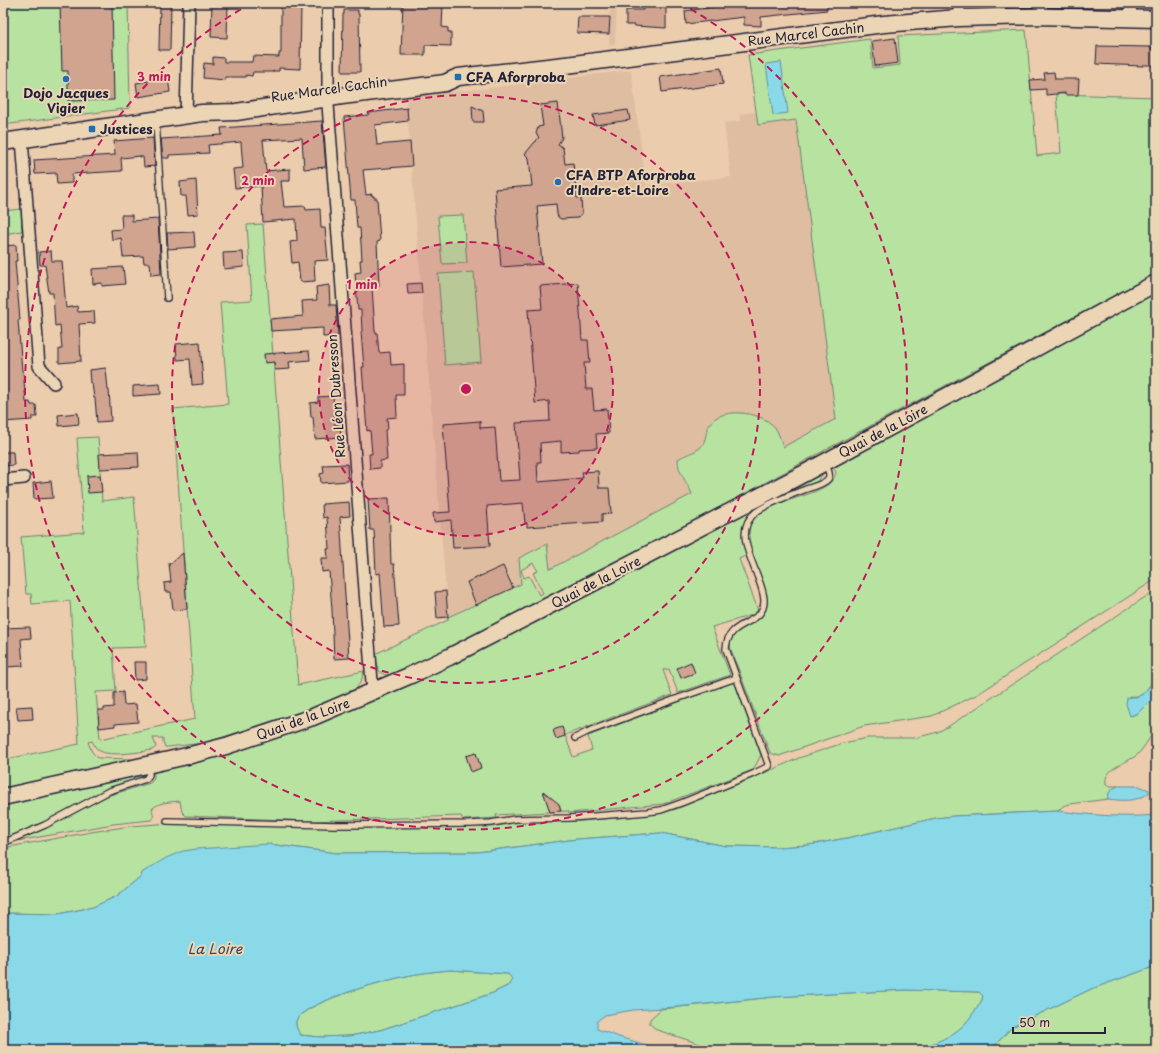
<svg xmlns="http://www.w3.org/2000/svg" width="1159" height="1053" viewBox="0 0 1159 1053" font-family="'Playpen Sans',sans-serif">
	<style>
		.built { fill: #dfbda1 }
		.green { fill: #b7e2a0; stroke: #6c826e; fill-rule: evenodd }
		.water { fill: #8ad9e9; stroke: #6090a3; fill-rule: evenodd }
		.building { fill: #d0a48f; stroke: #22223b }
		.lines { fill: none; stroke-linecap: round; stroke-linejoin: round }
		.lane-casing { stroke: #22223b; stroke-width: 8 }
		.street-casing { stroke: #22223b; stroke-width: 14 }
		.secondary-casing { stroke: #22223b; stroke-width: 19 }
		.lane { stroke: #ecd5b4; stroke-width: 5.5 }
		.street { stroke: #ecd5b4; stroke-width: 11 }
		.secondary { stroke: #ecd5b4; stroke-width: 16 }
		.ring { fill: none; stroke: #c2185b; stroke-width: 2; stroke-dasharray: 7 5 }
		.poi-dot { fill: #1f6fb2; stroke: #ecd5b4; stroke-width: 1.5 }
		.labels { text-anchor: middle; stroke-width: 4; stroke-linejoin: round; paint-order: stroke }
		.street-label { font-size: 13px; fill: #22223b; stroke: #ecd5b4 }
		.poi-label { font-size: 13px; font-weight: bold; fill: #22223b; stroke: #ecd5b4; text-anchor: start }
		.water-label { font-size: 14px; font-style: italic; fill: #37475e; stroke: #ecd5b4 }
		.centre { fill: #c2185b; stroke: #ecd5b4; stroke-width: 2 }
		.ring-label { font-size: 12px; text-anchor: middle; font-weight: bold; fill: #c2185b; stroke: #ecd5b4; stroke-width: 4; stroke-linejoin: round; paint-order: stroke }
	</style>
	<rect width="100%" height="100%" fill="#ebccac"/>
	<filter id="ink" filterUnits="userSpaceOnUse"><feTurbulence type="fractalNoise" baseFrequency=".025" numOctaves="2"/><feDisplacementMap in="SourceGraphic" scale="8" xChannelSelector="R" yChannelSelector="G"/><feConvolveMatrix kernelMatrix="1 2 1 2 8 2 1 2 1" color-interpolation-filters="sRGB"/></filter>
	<g filter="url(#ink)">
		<!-- built -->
		<g class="built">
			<polygon points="610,3 617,3 615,44 609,45"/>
			<polygon points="631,70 646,185 731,177 724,123 741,121 740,114 756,112 758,125 796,120 836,419 783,447 778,433 771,423 760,417 745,413 710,422 707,428 704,444 700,449 683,455 677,464 681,473 693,494 550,569 547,544 519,558 521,584 448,617 406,97 481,89"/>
		</g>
		<!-- green -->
		<g class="green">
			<polygon points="3,3 128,3 130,108 3,125"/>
			<polygon points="969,3 1019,3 1019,4 1016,7 976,8 972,7"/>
			<path d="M1026,30L1037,156L1061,153L1056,94L1156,97V273L827,449L626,559L454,646L395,674C388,676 384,675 379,671L375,654L448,620V617L521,584L519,558L547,544L550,569L692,494C688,483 677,472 678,459C685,454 694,453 700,448C708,441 704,428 712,421C725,408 757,412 770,423C778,428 780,439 783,447L836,419L796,120L758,125L748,55L870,39L873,68L900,65L898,36ZM533,563L538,571L533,573L543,593L539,595L529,576L524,578L521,570Z"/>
			<polygon points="21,209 22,231 3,234 3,211"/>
			<polygon points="463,215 467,263 442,264 438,216"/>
			<path d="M263,224L298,685L364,671L361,682L352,692L314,708L279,720L204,743L168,747H165L163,742V738H153L156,746L155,748L152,750C140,752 110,757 100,751C96,749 94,745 92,741L88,742L92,752L98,758L131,759L124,762L17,786L3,787V765L7,764V759L79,744L70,601L32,604L31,594H26L21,537L84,532L77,438L98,437L102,501L134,497L146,647L113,648L116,691L96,692L100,739L195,719L173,409L228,404L220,302L252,300L247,225Z"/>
			<polygon points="474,272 481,362 445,365 438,274"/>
			<path d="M1156,291V579L978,694L932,716L864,726L779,756L770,753L730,647C731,620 771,627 767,595C761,576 750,557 748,537C745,495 831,503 836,472L832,466Z"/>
			<path d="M825,471L819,479L816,482C800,488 751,506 745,521C741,532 745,544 747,555L739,559L759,613L712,627L730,675L678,693L669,669L663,670L672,695L565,735L573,757L592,750L588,736L734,681L761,755L753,770L663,804L569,813L568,811L496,815L497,818L463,820L461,816L310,821L186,816L182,812L180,801C170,802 158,802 152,809C153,814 155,816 151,820L113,824L17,841L18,839L107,796L150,783L154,779V774L153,771L320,721L365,704L400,689L438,671L573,603Z"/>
			<path d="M1156,590V680C1144,688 1147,698 1129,696L1131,716L1138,713L1147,704L1156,700V753L1151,743L1152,734C1148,741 1143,749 1137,755C1127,763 1103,768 1106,784L1111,786H1118C1112,790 1108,791 1108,799L1070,804L1063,806L1058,811L954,816L936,818L847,838L809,845L778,847L726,846L661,833L577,839L478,852L337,853L268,844L143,872L140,877L117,896L93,907L58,914L3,913V848L91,832L131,826L171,823L492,827L520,822L582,821L638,816L660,813L676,809L762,774L799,758L843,743L868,738H915L938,732L949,726L1075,643Z"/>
			<polygon points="145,773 145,775 142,778 114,786 51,820 3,841 3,805"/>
			<polygon points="1156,966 1156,1050 993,1050 996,1044 1012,1027 1091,989"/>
			<path d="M451,970L508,974L513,979L509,985L493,993L380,1030L350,1036L320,1037L300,1035C298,1031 295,1026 296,1021C304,1001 396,977 417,974C428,972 440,971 451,970Z"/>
			<path d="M905,990L979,992L983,996C982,1002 978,1007 974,1012C959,1036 939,1042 913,1050H719L657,1030L650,1024V1019L661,1009L774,997Z"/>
		</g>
		<!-- water -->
		<g class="water">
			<polygon points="781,62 788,113 773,115 766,64"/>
			<path d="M1156,680V700L1147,704L1138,713L1130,716L1126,704L1127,698C1131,696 1135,698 1139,696C1145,694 1150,684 1156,680Z"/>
			<path d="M1118,786H1139L1149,790V793C1136,802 1123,801 1108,799C1108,791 1112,789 1118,786Z"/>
			<path d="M1058,811C1092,815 1122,818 1156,815V966L1091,989L1012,1027L996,1044L993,1050H913C938,1042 959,1036 974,1012C978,1007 982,1002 983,996L979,992L905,990L774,997L677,1007L633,1010L605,1015L597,1021V1029L622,1038L665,1050H3V913L58,914L93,907L117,896L140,877L143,872L166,858L183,851L197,849L268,844L337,853L478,852L577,839L661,833L726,846L778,847L809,845L847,838L936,818L954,816ZM451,970L508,974L512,979L509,985L493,993L380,1030L350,1036L320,1037L300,1035C298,1031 295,1026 296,1021C303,1001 396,977 417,974C428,972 440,971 451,970Z"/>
		</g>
		<!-- building -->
		<g class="building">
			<polygon points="60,3 112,3 114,100 68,101 68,71 62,71"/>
			<polygon points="160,3 171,3 170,50 159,50"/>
			<polygon points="212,3 228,3 227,38 211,37"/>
			<polygon points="281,3 301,3 300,69 279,68 279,71 273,71 273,72 253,72 252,76 246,75 246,77 225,77 225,80 203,78 204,63 213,64 213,57 224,58 224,62 252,62 253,56 279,57 279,53 281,53"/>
			<polygon points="403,3 426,3 443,4 442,27 448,28 448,32 451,32 451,46 425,45 425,55 401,55"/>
			<polygon points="649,3 666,3 666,28 635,26 635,25 626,25 626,10 643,10 643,6 649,6"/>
			<polygon points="718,3 827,3 827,10 761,17 761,26 744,25 744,17 686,24 685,11 714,7 714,4"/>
			<polygon points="344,10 358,10 358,14 359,14 360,72 342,72 343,14 344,14"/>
			<polygon points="578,17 610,17 609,34 577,33"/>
			<polygon points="895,38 898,63 875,66 872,41"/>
			<polygon points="1097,46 1150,47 1150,48 1156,48 1156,65 1143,65 1143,66 1096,64"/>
			<polygon points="721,68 723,84 662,92 660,77"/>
			<polygon points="1054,72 1055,79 1079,79 1078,95 1065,95 1065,93 1046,95 1046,89 1031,90 1030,80 1045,79 1044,73"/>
			<polygon points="168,78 170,92 138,97 136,83"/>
			<polygon points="558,103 562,138 558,144 563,148 565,164 573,163 577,198 581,198 582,214 577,218 561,219 558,217 557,214 556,204 537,206 542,264 501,267 495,189 532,186 529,158 525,154 539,137 536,134 538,127 543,126 540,105"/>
			<polygon points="472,106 483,111 484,122 473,122"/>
			<polygon points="407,108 408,121 375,125 377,145 410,142 412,166 363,170 366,195 372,194 372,196 374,196 374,198 377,198 380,241 377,242 379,286 372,287 375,332 377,332 379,353 390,352 391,365 404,364 404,395 396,395 397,417 387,418 388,429 385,430 387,460 380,461 380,468 370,469 369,454 372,454 370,430 367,431 362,367 364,367 361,332 362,331 361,310 358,310 355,273 361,272 360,260 362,260 360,228 357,228 355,200 351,200 344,117 368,115 368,113"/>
			<polygon points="628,110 630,120 595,125 593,115"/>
			<polygon points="322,121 326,167 304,169 302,138 263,140 266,171 290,169 290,181 281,181 284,207 305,206 306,210 320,209 321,228 325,228 328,260 314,261 315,281 300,282 298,262 292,263 290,242 297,241 296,219 263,222 261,186 235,188 233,169 243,168 241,142 208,145 209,153 169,155 169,158 163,158 161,139 222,135 221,128"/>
			<polygon points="153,138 155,166 144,167 143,157 140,157 140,156 121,158 122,171 72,174 72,183 57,184 56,173 35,174 34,160 115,155 114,141"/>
			<polygon points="196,180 198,214 188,215 186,196 181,196 180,182"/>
			<polygon points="121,215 132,215 132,221 158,219 161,274 151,275 150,263 144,263 143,256 123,257 121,238 112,240 111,230 122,229"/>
			<polygon points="194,232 195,247 168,249 167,233"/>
			<polygon points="16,245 17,261 15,261 20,320 18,320 22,371 23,371 26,402 30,402 31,405 36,405 37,417 32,417 32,420 3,422 3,366 6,366 3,323 3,246"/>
			<polygon points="51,251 52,261 62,261 66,308 77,306 78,312 94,311 95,323 79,324 81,361 59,363 59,349 62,349 60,325 55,326 53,293 49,293 45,265 40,265 39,252"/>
			<polygon points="243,252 244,267 224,269 223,253"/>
			<polygon points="123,267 125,284 102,286 102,283 93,284 92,269"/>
			<polygon points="421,283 422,293 408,294 407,284"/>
			<polygon points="578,283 582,340 588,340 590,363 584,363 586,389 592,389 594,410 607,409 609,433 596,434 597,448 579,449 579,451 561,452 561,441 540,443 541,462 537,462 538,482 583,478 582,472 598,471 599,488 609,488 611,513 602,514 602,522 527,527 527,523 525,523 523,503 487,506 490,546 453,548 451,520 434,522 433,513 450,512 443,424 480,421 480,428 495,427 499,481 520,480 516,423 550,421 549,401 535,403 528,310 542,309 540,286"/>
			<polygon points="329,285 330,305 336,305 338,336 323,337 323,328 271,331 270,319 303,316 302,301 317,300 316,287"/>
			<polygon points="200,342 203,384 192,385 190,359 177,360 176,344"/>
			<polygon points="309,351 310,360 289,362 290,369 275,370 274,362 265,363 264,354"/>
			<polygon points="106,368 108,390 109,390 111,421 97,422 95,398 94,398 92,383 90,383 89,370"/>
			<polygon points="160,384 161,394 133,396 133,386"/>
			<polygon points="333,396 335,425 340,424 341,437 315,439 313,417 311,417 310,403 318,402 318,397"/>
			<polygon points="78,413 79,424 59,426 58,415"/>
			<polygon points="3,452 13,452 14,465 3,466"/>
			<polygon points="138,452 139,467 100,469 99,454"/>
			<polygon points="347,464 348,481 321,483 320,474 324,473 323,465"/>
			<polygon points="100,475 102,492 88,493 87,476"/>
			<polygon points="51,481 53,498 34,499 33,483"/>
			<polygon points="389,498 391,564 394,564 399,626 384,627 380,573 376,574 374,530 370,530 368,499"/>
			<polygon points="349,502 350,516 340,517 349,658 334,659 332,610 329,571 322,572 321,558 328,558 327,549 329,549 327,517 323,518 322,504"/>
			<polygon points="183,553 187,609 173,610 171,592 165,592 164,583 171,582 169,563 172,563 174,560"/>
			<polygon points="503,566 513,588 476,605 467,582"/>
			<polygon points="446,591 448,617 437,618 435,592"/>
			<polygon points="30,627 31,638 21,639 23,666 6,667 3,628"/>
			<polygon points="134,662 146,662 146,679 135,680"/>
			<polygon points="691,662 695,673 681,678 677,668"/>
			<polygon points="123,692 124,705 136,704 138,722 115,724 115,726 99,728 98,710 104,710 104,708 114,707 114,693"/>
			<polygon points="32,706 33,719 18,720 16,707"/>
			<polygon points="562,727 565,736 556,739 553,730"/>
			<polygon points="476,753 481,768 471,772 466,756"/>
			<polygon points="543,791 559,804 561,811 550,812"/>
		</g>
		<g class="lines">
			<defs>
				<g id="lane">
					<polyline points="156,121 167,298"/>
					<polyline points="575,738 587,732 676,699 736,678"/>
					<path d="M167,821L336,825L470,824L491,823L515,819L570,818L647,812L661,810L681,803L753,774L769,766L726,649C727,618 765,627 764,600C763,574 728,534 756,512C770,502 791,495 806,489C813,487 824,484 828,479C831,474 828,469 825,465"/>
					<polyline points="3,843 45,825 109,791 146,779 149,775 148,765"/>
				</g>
				<g id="street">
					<polyline points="328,3 328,105 372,682 375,691"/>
					<polyline points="1037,3 1042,6"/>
					<polyline points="1130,3 1131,18"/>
					<polyline points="959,18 959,3"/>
					<polyline points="186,116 189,3"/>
					<polyline points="22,139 39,366 54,383"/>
					<polyline points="3,480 24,478"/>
				</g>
				<g id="secondary">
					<polyline points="3,142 202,113 236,112 342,96 422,86 445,83 458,77 574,64 884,24 959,18 1037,16 1156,19"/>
					<polyline points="3,797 187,756 226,746 313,717 411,675 449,657 587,586 805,473 1156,283"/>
				</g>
			</defs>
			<!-- lane casing -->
			<use href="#lane" class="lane-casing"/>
			<!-- street casing -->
			<use href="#street" class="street-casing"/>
			<!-- secondary casing -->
			<use href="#secondary" class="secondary-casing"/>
			<!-- lane -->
			<use href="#lane" class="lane"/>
			<!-- street -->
			<use href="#street" class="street"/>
			<!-- secondary -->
			<use href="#secondary" class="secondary"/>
		</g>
	</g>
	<!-- distance rings -->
	<circle cx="466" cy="389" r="147" fill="#c2185b" fill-opacity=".12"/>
	<g class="ring">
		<circle cx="466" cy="389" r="147"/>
		<circle cx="466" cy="389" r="294"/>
		<path d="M680 3A441 441 0 1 1 252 3"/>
	</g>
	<!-- markers -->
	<g class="poi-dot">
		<rect x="454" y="73" width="8" height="8" rx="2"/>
		<circle cx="66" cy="79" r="4"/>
		<rect x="88" y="125" width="8" height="8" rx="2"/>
		<circle cx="558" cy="182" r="4"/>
	</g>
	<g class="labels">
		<!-- street labels -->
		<g class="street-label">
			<text transform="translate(806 34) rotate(-7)" y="5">Rue Marcel Cachin</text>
			<text transform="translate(329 89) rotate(-8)" y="5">Rue Marcel Cachin</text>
			<text transform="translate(336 396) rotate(-94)" y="5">Rue Léon Dubresson</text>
			<text transform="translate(883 431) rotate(-28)" y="5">Quai de la Loire</text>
			<text transform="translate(596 582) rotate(-27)" y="5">Quai de la Loire</text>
			<text transform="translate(303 719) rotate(-20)" y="5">Quai de la Loire</text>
		</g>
		<!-- poi labels -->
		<g class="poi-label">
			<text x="466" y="82">CFA Aforproba</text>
			<text x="66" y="98" text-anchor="middle">Dojo Jacques<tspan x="66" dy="15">Vigier</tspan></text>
			<text x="100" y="134">Justices</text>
			<text x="566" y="180">CFA BTP Aforproba<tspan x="566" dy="15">d'Indre-et-Loire</tspan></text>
		</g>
		<!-- water labels -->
		<g class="water-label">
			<text x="215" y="954">La Loire</text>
		</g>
	</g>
	<circle cx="466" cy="389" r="6" class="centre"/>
	<g class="ring-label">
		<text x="154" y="81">3 min</text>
		<text x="258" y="185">2 min</text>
		<text x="362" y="289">1 min</text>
	</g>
	<!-- margin -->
	<rect width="1159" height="1053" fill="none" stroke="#ecd5b4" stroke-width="16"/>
	<rect x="8" y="8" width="1143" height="1037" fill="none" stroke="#22223b" stroke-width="1.5" filter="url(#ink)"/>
	<!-- scale -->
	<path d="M1013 1027v6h92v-6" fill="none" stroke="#22223b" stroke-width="2"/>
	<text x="1019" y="1027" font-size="12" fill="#22223b" stroke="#ecd5b4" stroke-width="3" paint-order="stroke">50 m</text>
</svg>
